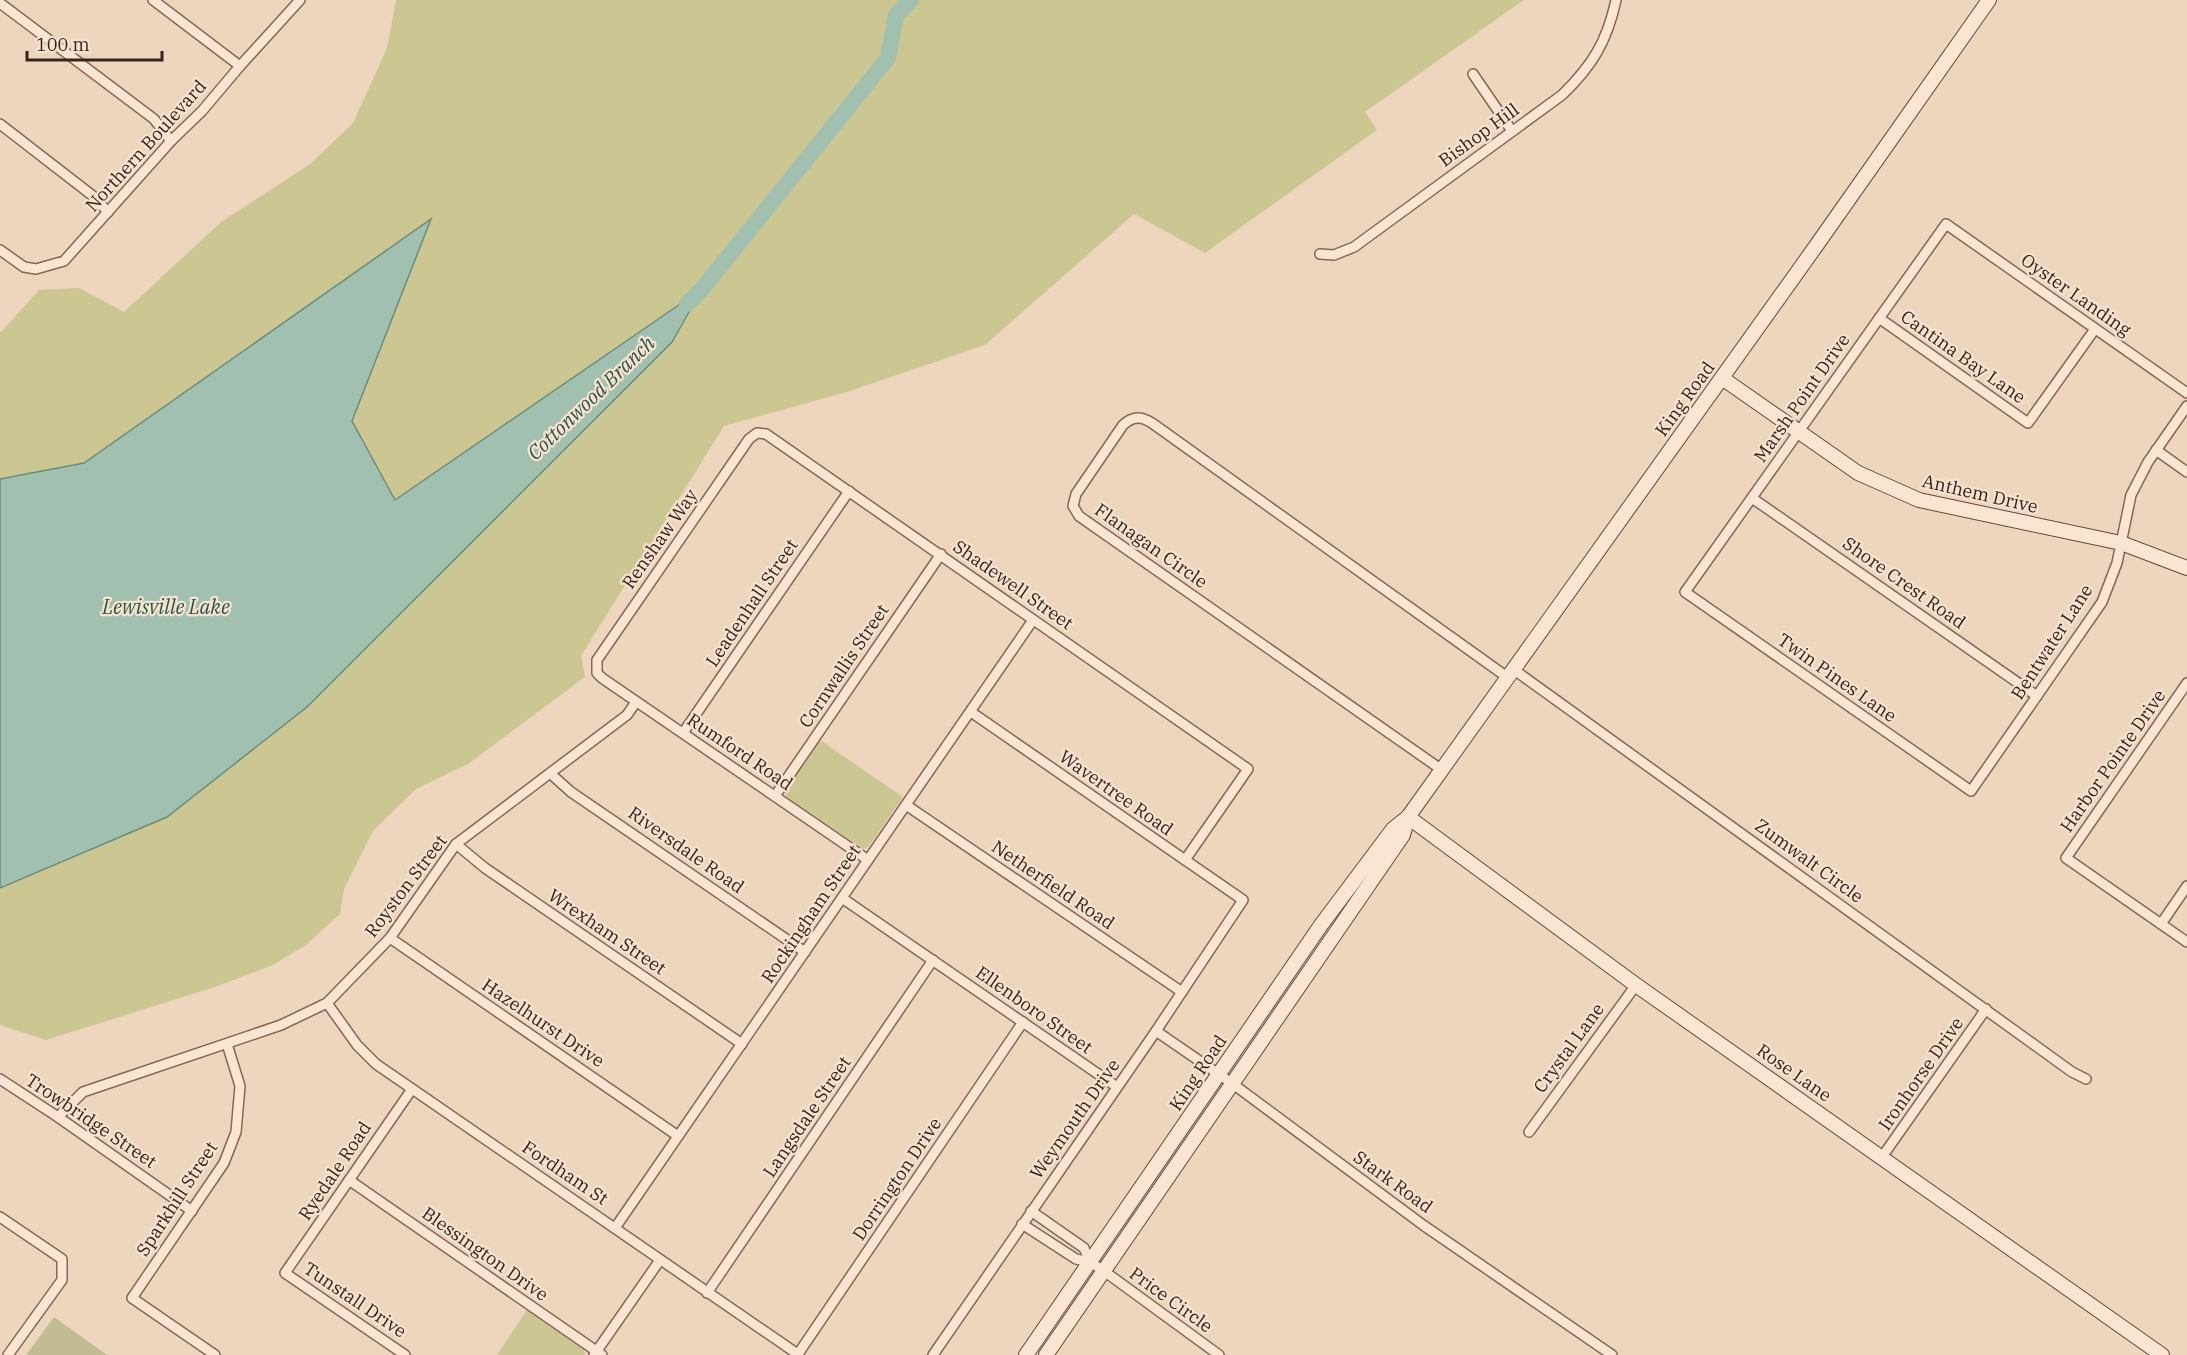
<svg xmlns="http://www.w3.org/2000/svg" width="2187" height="1355" viewBox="0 0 2187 1355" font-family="'IBM Plex Serif',serif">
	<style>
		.green { fill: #ccc792 }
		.cemetery { fill: #c1bc92 }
		.water { fill: #a2c0b0; stroke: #698d7d; stroke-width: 1.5 }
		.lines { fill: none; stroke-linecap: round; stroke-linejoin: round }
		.river { stroke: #a2c0b0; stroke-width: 16 }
		.street-casing { stroke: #876657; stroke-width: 12 }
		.secondary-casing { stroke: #68473a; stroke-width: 16 }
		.street { stroke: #f9e5d1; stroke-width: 9 }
		.secondary { stroke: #f9e5d1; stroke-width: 14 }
		.labels { text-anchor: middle; stroke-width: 4.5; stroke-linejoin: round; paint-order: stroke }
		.street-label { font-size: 18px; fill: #36231c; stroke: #f6e2ce }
		.water-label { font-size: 20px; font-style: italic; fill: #2a564a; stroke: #f6e2ce }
	</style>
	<rect width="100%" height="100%" fill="#eed6be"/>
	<!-- green -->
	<g class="green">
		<polygon points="396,0 1524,0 1365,112 1377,130 1205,253 1134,214 985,345 847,392 724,426 581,656 585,677 468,764 416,789 373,831 344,889 340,914 306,945 273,965 215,987 46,1040 0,1025 0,888 167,817 307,707 672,342 701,291 394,500 352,422 430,220 84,463 0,479 0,333 39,290 79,288 124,312 221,222 310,164 353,123 387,48"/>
		<polygon points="820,740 903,797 869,846 864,849 787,798 785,792"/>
		<polygon points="527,1310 584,1350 585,1355 497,1355"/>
	</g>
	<!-- cemetery -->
	<polygon class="cemetery" points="54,1317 107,1355 26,1355"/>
	<!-- water -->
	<polygon class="water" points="431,219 352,421 395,500 702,289 672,342 307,707 167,817 0,888 0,479 84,463"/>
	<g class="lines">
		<!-- river -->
		<polyline class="river" points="687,304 702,289 888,58 896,15 911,0"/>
		<defs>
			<g id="street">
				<polyline points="153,0 240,66"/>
				<polyline points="0,3 154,119 171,141"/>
				<polyline points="1473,74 1512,131"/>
				<polyline points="0,124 93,196 108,212"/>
				<polyline points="0,250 24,267 36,269 64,261 171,141 202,111 240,66 300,0"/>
				<path d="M1320,254L1334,255L1354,247L1562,95C1592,66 1607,42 1616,0"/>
				<polyline points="1879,318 2028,423 2095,329"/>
				<polyline points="2187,393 1946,224 1685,592 1971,791 2102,602 2117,563 2131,495 2148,462 2187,406"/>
				<polyline points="2156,450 2187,472"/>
				<polyline points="1752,498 2037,696"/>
				<polyline points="1513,669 2072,1072 2086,1079"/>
				<polyline points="2187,683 2066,858 2187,942"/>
				<polyline points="683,733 849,491"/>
				<path d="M1442,770L1079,516L1073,506L1076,494L1123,425C1133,416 1141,416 1152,423L1507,677"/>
				<polyline points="551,774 571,792 805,952"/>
				<polyline points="775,796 941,554"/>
				<polyline points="906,805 1182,992"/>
				<polyline points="456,844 485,868 742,1044"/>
				<polyline points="868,860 602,678 597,673 597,660 749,439 757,433 766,434 1248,769 1185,860"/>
				<polyline points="842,898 1117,1087"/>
				<polyline points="2161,924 2187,886"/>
				<polyline points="390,938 678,1136"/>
				<polyline points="327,1003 357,1045 376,1064 799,1355"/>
				<polyline points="1156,1031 1233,1084 1423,1225 1612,1355"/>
				<polyline points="0,1079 58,1117 192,1211"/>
				<polyline points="58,1117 83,1092 281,1025 327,1003 390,938 456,844 627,715 636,702"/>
				<polyline points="1529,1132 1636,985"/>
				<polyline points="1882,1157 1986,1009"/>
				<polyline points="349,1180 602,1355"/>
				<polyline points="1031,1211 1084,1248 1090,1262"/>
				<polyline points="0,1217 62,1259 62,1280 8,1355"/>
				<polyline points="1022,1224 1076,1259 1090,1262 1104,1271 1219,1355"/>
				<polyline points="615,1228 1033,620"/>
				<polyline points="707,1293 933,960"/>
				<polyline points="798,1354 1023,1022"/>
				<polyline points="215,1355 132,1298 224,1163 236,1132 240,1086 227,1044"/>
				<polyline points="405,1355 285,1273 412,1089"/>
				<polyline points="594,1355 660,1260"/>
				<polyline points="933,1355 1156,1031 1243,900 971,712"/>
			</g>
			<g id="secondary">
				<polyline points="1722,378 1858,473 1919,500 2121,543 2187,568"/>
				<polyline points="1408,817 1636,985 2162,1355"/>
				<polyline points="1026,1355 1321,925 1393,829 1408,817 1816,246 1989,0"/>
				<polyline points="1046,1355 1403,835 1408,817"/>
			</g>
		</defs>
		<!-- street casing -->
		<use href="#street" class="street-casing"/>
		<!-- secondary casing -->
		<use href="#secondary" class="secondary-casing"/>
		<!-- street -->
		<use href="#street" class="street"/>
		<!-- secondary -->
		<use href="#secondary" class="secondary"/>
	</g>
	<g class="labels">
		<!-- street labels -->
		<g class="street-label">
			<text transform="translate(1479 135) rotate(-36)" y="6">Bishop Hill</text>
			<text transform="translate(146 146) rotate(-48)" y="6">Northern Boulevard</text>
			<text transform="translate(2076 295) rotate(35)" y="6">Oyster Landing</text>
			<text transform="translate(1963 357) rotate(35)" y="6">Cantina Bay Lane</text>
			<text transform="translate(1802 398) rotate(-55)" y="6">Marsh Point Drive</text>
			<text transform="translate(1685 399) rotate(-54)" y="6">King Road</text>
			<text transform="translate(1980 494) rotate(13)" y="6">Anthem Drive</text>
			<text transform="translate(660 539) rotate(-55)" y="6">Renshaw Way</text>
			<text transform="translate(1151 546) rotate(35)" y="6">Flanagan Circle</text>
			<text transform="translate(1904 583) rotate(35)" y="6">Shore Crest Road</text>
			<text transform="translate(1013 585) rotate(35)" y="6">Shadewell Street</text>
			<text transform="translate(752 603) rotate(-56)" y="6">Leadenhall Street</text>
			<text transform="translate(2052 642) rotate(-57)" y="6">Bentwater Lane</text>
			<text transform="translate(844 666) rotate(-56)" y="6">Cornwallis Street</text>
			<text transform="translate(1837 678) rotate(35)" y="6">Twin Pines Lane</text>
			<text transform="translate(740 752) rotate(34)" y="6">Rumford Road</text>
			<text transform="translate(2113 761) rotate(-55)" y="6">Harbor Pointe Drive</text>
			<text transform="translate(1116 793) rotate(35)" y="6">Wavertree Road</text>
			<text transform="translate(686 850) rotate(35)" y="6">Riversdale Road</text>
			<text transform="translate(1809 861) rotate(36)" y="6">Zumwalt Circle</text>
			<text transform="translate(1053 885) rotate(34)" y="6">Netherfield Road</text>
			<text transform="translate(406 886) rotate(-53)" y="6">Royston Street</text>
			<text transform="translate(811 914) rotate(-56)" y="6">Rockingham Street</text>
			<text transform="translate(607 932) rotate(34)" y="6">Wrexham Street</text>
			<text transform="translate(1034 1010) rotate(35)" y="6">Ellenboro Street</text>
			<text transform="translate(543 1023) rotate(34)" y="6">Hazelhurst Drive</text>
			<text transform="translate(1569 1048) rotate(-54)" y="6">Crystal Lane</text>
			<text transform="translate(1198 1073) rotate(-56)" y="6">King Road</text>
			<text transform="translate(1794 1073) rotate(35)" y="6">Rose Lane</text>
			<text transform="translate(1921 1074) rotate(-55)" y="6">Ironhorse Drive</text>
			<text transform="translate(807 1117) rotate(-56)" y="6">Langsdale Street</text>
			<text transform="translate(1075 1119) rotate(-55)" y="6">Weymouth Drive</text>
			<text transform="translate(91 1121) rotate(34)" y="6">Trowbridge Street</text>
			<text transform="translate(335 1171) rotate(-56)" y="6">Ryedale Road</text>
			<text transform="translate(565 1173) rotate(34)" y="6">Fordham St</text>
			<text transform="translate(897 1179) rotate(-56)" y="6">Dorrington Drive</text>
			<text transform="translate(1393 1182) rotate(36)" y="6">Stark Road</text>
			<text transform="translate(177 1199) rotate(-57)" y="6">Sparkhill Street</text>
			<text transform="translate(485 1254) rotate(35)" y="6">Blessington Drive</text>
			<text transform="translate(355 1300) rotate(34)" y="6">Tunstall Drive</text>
			<text transform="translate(1171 1300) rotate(36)" y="6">Price Circle</text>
		</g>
		<!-- water labels -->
		<g class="water-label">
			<text transform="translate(591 398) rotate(-44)" y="7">Cottonwood Branch</text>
			<text x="166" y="614">Lewisville Lake</text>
		</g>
	</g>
	<!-- scale -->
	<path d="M27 51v9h135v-9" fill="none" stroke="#36231c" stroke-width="3"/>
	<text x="36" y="51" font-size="18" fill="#36231c" stroke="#f6e2ce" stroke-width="4.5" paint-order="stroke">100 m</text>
</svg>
